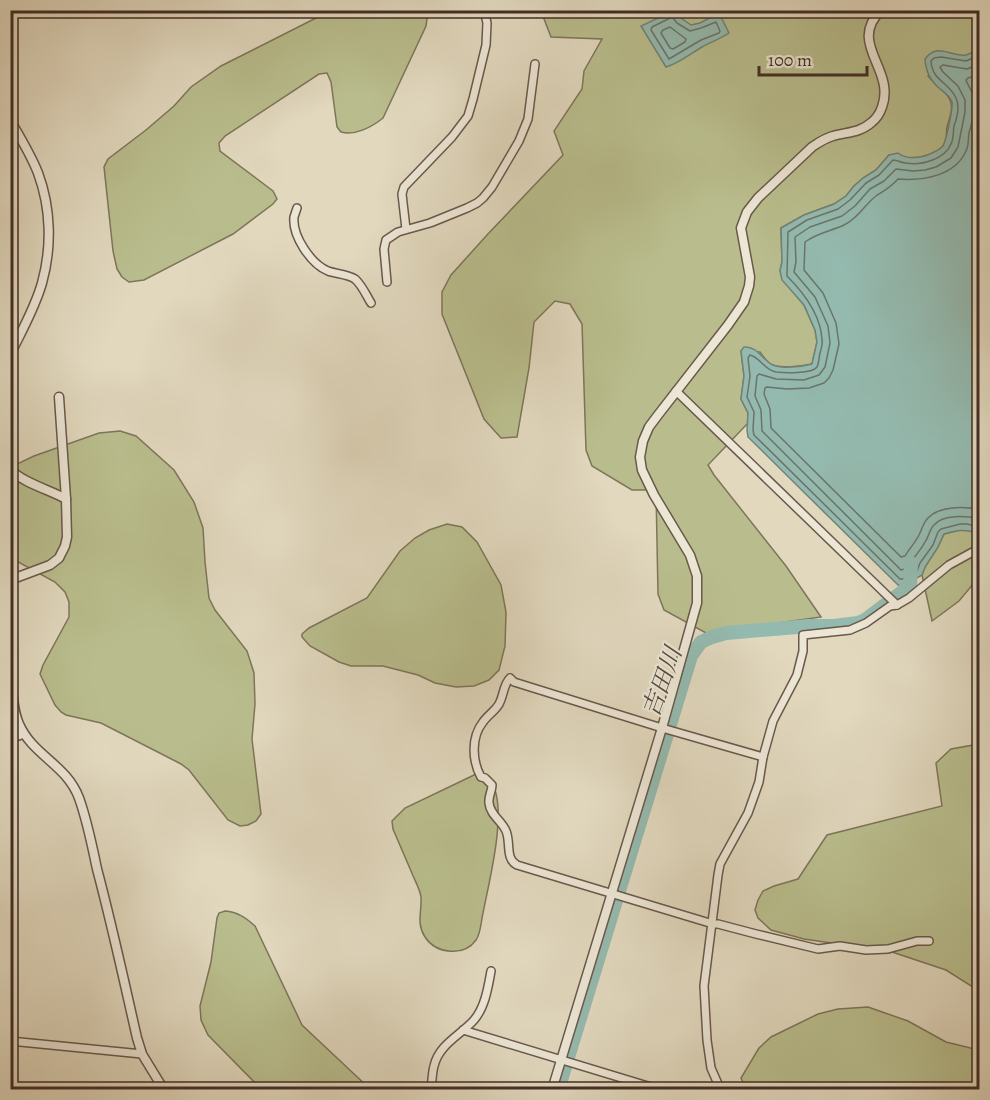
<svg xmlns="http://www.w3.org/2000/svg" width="990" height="1100" viewBox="0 0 990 1100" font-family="Alegreya,'Noto Serif JP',serif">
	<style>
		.green { fill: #b9bd8d; stroke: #7e755a; stroke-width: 1.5 }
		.water { fill: #94baaf; stroke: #738278; stroke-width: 1.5 }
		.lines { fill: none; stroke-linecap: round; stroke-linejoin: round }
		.shore { stroke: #6b746a; stroke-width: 1.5 }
		.river { stroke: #94baaf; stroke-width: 14 }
		.minor-casing { stroke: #6a584c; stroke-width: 10 }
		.tertiary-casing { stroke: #6a584c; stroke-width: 11 }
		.minor { stroke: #ece6d5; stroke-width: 7 }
		.tertiary { stroke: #ece6d5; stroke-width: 8 }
		.labels { text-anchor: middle; stroke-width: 4.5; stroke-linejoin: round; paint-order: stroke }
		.water-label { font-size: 24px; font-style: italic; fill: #524941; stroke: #ece6d5 }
	</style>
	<rect width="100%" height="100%" fill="#e1d8be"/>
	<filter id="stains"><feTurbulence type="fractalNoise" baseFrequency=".00333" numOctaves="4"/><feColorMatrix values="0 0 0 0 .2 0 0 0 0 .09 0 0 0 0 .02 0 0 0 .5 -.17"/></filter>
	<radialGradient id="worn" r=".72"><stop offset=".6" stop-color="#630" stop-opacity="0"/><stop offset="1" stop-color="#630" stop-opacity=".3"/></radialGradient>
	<!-- green -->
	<g class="green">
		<path d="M338,11L427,10L428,12L426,26L383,118C372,127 355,136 341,132L337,127L331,82L327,73L319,74L225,136L219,143L220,151L273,191L277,199L273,204L233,234L144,280L129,282L122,277L117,269L113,251L104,167L108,159L146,130L174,106L191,87L221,66L316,18Z"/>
		<path d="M541,11H979V49L928,76C935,84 946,90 950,100C954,108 949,119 947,127C946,132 947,137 946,142C941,153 919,159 908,158C902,157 896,155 889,155L876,170L863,178L854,186L846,196L834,204L804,215L781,228L782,262L780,271L786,283L804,305L815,330L817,342L812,364C802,366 779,369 770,364C767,362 763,356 760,352L741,351L744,376L741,399L748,413V423L708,465L714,475L786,566L821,617L706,633L664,610L658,594L656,490H632L592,466L586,450L582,324L570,304L555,301L534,322L529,368L517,437L501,438L484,419L442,314V292L451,275L487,235L563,155L554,131L582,89L584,71L602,39L551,37Z"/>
		<polygon points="120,431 136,436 174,470 194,502 203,528 205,562 209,598 215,610 247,651 254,673 255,704 252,739 261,814 256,821 248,825 240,826 228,820 189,770 181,764 101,723 66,715 61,712 55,705 40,674 43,665 69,617 69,602 65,592 55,582 11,558 10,472 17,464 34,456 99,433"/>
		<polygon points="447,524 462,527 477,542 501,585 506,612 505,646 499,670 489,680 474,686 456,687 435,683 418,675 383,666 351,666 339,662 310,646 302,637 302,634 309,628 367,598 400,551 415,538 429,530"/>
		<polygon points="960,530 967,530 979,533 979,577 959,601 932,621 922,575 925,567 938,547 944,534"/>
		<polygon points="979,744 979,991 946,970 892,952 804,939 771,930 758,918 755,910 758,900 763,891 774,886 798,879 827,835 942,806 936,763 951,749"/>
		<path d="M480,773C487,778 492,782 495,790C505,820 489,882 483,913C481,921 481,933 476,940C464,957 436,954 425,937C416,923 422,912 421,897C420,889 414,879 411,871C405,857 399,843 393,829L392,821L405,808L474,775Z"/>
		<path d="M225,911C238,912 246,918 255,926L302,1025L370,1089H261L208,1035L201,1020L200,1006L211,962L217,918L219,913Z"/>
		<polygon points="868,1007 908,1021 946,1042 979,1050 979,1089 746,1089 741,1078 759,1048 771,1037 818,1014 838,1009"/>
	</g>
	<!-- water -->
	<g class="water">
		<path d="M673,11H675L681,18L691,25L700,23L719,13L729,33C720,39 711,42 702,47C690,54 679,63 666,67L641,26Z"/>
		<path d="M979,49V533C965,529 958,530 944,534L938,547L925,567L922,575L902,587L898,585L748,437L747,430L748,413L741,399L744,376L741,351L744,347C758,346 762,360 773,365C783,369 801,367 812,364L817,342L815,330L804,305L782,280L780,271L782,262L781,228L804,215L834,204L846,196L854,186L863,178L876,170L889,155L898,153C906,159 915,158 925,156C930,154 938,151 942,147C946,144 953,107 952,102C949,95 944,92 939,88C930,80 926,72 925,59C937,42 950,57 966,55C970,54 976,51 979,49Z"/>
	</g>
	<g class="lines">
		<!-- shore -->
		<g class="shore">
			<polygon points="670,18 673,18 677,23 690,31 701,28 716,22 720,31 719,33 701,40 669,59 651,30 652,27"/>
			<polygon points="670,27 686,39 685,42 673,49 670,48 661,33 663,30"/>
			<path d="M980,55L966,61L941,57L934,58L931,61C932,81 949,82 956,98C960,106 957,118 954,126C953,131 954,138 951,144C945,159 921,166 906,163C901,163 898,160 893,160L879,175L866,183L850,200L838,209L807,220L788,232L787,276C804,293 821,315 822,340C823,344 821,349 820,353C819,357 819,363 817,367C812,374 784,373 776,372C764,370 761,358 750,355L748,358L750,376L747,397L754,412L753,430L754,435L900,579H903L917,571L920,563L933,545L938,532L941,529L960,524H967L980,527"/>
			<path d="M980,64L967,69L943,65L940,67L943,72L958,86L965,100V112L958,147L951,158L936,167L925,170L913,171L896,169L884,181L870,189L855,206L842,216L810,227L795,237L796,262L794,272L815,297L828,326L830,343L825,367L819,375L804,380L776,379L759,374L757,376L755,396L761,410L762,431L901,570C910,568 911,565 914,558C918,552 922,548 925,542C929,537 929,530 934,525C943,514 967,516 980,519"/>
			<path d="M980,74L968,78L966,80C968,86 974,93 975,101C976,111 972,122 969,133C968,139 969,145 966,151C955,176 923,181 898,179C890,188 885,190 876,196C864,205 859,218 844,225C831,231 817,233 805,242L804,270L823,293L836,323L839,344L833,370L829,378L824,383L809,388L787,389L767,387L765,388L764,394L770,409L771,428L901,557L905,556C909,549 915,543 919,535C922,529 923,523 928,518C939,506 965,506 980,510"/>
		</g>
		<!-- river -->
		<polyline class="river" points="558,1090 691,656 701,642 712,637 726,633 809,626 834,626 858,623 865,620 910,586 911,563"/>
		<defs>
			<g id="minor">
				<path d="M297,208C296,211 295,214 294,217C292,236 311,264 328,271C336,274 347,274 355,279C362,285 366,295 371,303"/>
				<polyline points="406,229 402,194 404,187 452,137 468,116 473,99 486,45 487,23 484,10"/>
				<polyline points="387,282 384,249 386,240 398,232 430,223 467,208 477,203 483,198 492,187 519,141 528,119 535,64"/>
				<polyline points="676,391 897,605"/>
				<polyline points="10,739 24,734"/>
				<path d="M763,757L662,728L514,682L510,678C503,685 504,695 499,704C495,711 488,715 483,722C471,737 472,761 481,777L485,778L492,785C492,791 488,797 489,803C490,815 502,821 506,831C511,842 505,859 517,865L713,924H718L756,934L818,949L840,946L866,950L888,949L917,941H929"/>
				<polyline points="463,1030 661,1090"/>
				<polyline points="10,1041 142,1054"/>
				<path d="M431,1090C432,1082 432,1073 434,1066C439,1044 461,1035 474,1020C485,1007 488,988 491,971"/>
				<polyline points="724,1090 718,1084 711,1068 707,1040 704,986 718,875 720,864 748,813 759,782 763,757 773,721 797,675 803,651 803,635 850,630 866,623 890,606 897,605 909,598 949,565 980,548"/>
			</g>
			<g id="tertiary">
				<path d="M10,120C20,137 31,155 38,173C51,208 52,247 42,283C35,308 21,332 10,355"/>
				<path d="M10,469C23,483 50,490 66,499"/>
				<polyline points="10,580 50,565 59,558 65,546 67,537 66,499 59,397"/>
				<path d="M10,670C12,688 12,708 19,724C33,756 66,764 79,798C87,820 92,845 97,869C112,925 124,981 137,1038L142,1054L164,1090"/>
				<path d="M552,1090L662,728L697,603V576L690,555L654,495L642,470L640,457L643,441L649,427L658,415L728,325L744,302L749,286L750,277L741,228L747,212L758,198L812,147C818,143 825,138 833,136C847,132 860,133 872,122C877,118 880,113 882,107C896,69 847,44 881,10"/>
			</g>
		</defs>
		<!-- minor casing -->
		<use href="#minor" class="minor-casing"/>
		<!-- tertiary casing -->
		<use href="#tertiary" class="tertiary-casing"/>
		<!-- minor -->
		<use href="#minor" class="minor"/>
		<!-- tertiary -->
		<use href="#tertiary" class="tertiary"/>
	</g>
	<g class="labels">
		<!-- water labels -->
		<g class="water-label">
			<text transform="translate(662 682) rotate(-70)" y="8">吉田川</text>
		</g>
	</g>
	<!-- margin -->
	<rect width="990" height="1100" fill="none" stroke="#e1d8be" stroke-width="36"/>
	<rect x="12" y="12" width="966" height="1076" fill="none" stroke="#422d26" stroke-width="3"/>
	<rect x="18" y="18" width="954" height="1064" fill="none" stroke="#422d26" stroke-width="1.5"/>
	<!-- scale -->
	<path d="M759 66v9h108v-9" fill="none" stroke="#422d26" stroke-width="3"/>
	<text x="768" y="66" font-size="18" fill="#422d26" stroke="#ece6d5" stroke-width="4.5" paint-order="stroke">100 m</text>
	<rect width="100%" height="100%" filter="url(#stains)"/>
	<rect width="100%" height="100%" fill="url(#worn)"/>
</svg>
